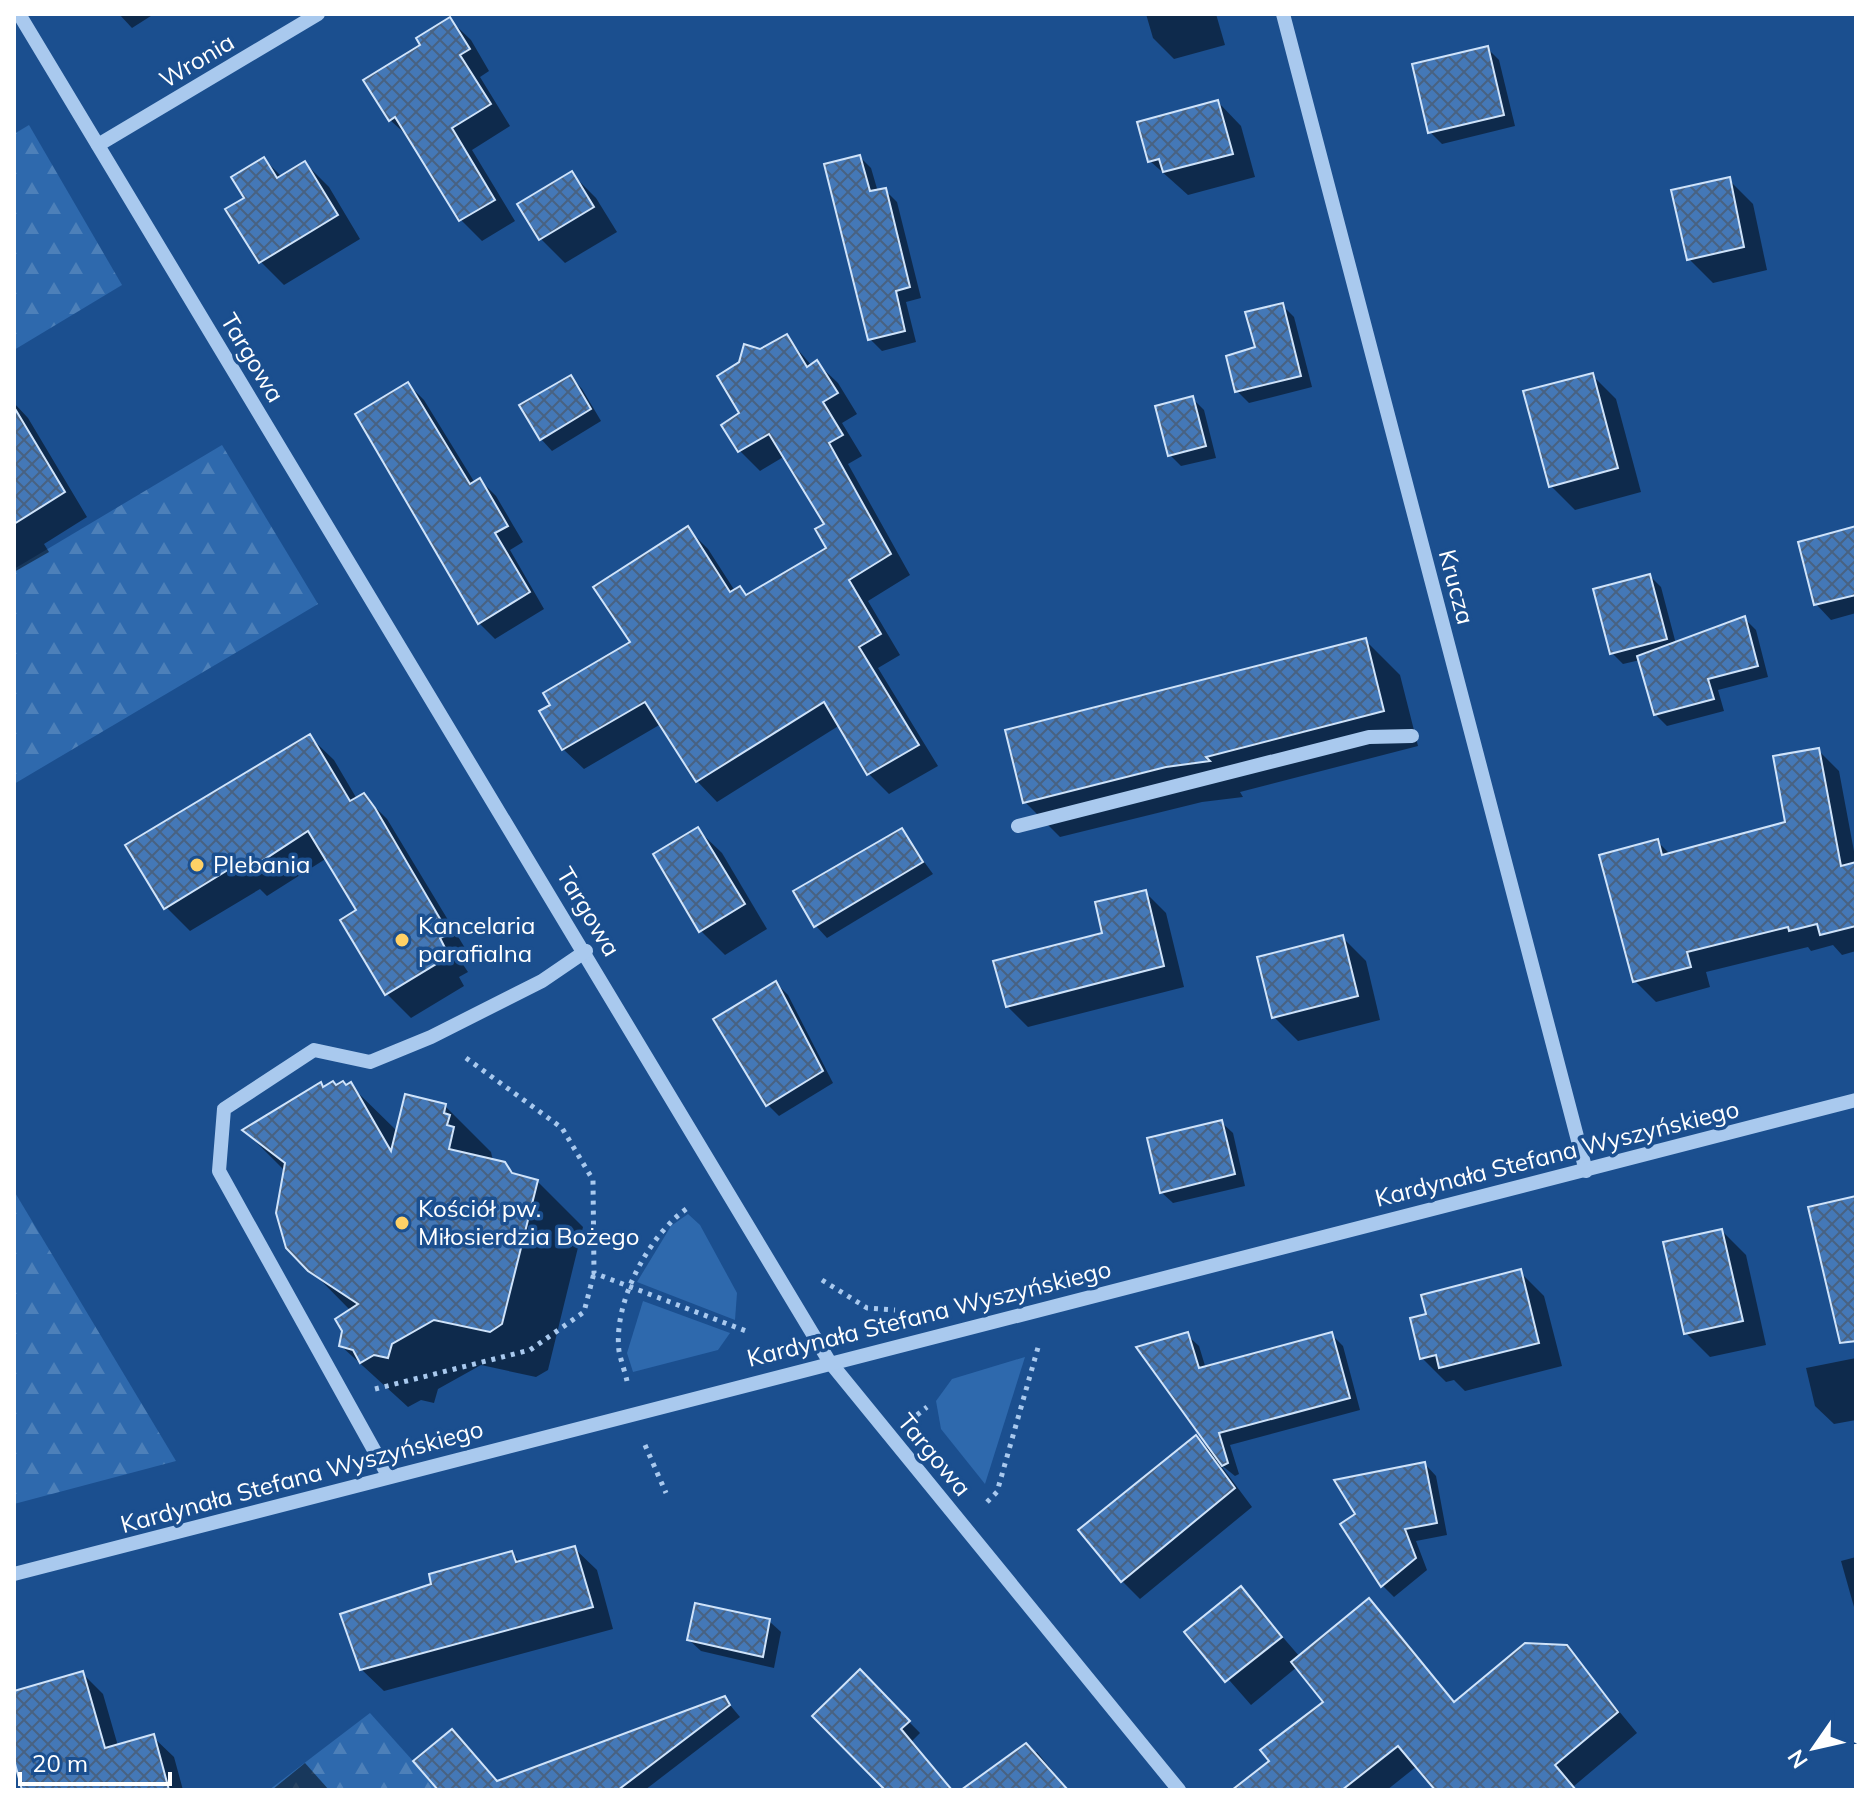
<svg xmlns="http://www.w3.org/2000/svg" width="1870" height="1804" viewBox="0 0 1870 1804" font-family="Mulish,sans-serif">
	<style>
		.green { fill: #2e69ad }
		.forest { fill: url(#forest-firs) }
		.shadow { fill: #0007 }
		.building { fill: url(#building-cross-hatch); stroke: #cfe3fa; stroke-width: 2 }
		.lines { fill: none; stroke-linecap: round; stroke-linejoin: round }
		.path { stroke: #a9c9ee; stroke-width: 5; stroke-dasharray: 4 6; stroke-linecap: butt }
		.minor { stroke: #a9c9ee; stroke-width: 14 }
		.poi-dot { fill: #ffd166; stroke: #1b4f8f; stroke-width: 3 }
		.labels { text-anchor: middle; stroke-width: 7; stroke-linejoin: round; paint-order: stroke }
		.street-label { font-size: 24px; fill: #fff; stroke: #1b4f8f }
		.poi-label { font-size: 24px; fill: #fff; stroke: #1b4f8f; text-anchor: start }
	</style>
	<defs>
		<pattern id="forest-firs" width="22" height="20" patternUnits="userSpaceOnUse" patternTransform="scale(2)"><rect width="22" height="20" fill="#2e69ad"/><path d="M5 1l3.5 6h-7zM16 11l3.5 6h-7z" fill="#4d80b9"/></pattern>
		<pattern id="building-cross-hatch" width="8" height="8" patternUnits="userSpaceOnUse" patternTransform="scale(2)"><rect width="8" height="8" fill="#4478b7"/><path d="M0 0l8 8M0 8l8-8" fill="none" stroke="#486282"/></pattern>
	</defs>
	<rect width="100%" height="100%" fill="#1b4f8f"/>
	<!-- green -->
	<g class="green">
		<polygon points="688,1214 700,1225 737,1293 735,1320 637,1282 671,1226"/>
		<polygon points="643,1301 730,1333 718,1350 633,1372 627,1353"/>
		<polygon points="1025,1357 985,1484 941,1429 936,1401 952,1379"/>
	</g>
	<!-- forest -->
	<g class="forest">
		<polygon points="29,125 122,285 14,350 14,134"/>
		<polygon points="222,445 318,604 14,784 14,569"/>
		<polygon points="14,1191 176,1461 14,1504"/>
		<polygon points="370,1713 439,1790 269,1790"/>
	</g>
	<!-- shadow -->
	<g class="shadow">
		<polygon points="119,14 154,14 132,28"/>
		<polygon points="1146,14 1216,14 1225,45 1174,59 1153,38"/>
		<polygon points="449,19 471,40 489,71 480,77 510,126 472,150 515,221 482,241 461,220 412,140 390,120"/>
		<polygon points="1487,48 1499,60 1515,126 1442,144 1430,132"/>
		<polygon points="1218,102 1241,126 1255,177 1188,195 1150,161"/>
		<polygon points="860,157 871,168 878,192 885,190 897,202 921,298 906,302 916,342 882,351 870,339"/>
		<polygon points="264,159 282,177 305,163 329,187 360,239 284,285 260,261 247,198"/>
		<polygon points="572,174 596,198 617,232 565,263 541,239 520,205"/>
		<polygon points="1729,180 1753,204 1767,270 1713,283 1689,259"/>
		<polygon points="1282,305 1294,317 1312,387 1249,403 1237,391"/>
		<polygon points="786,336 812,366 817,363 838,383 857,414 842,423 862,456 848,464 910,575 868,601 900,655 878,668 938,766 889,794 869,774 840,725 717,802 697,781 661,724 584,769 563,749 632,642 688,529 708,549 735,591 740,589 748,596 829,549 827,524 785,456 760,471 740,451 742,413 760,351"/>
		<polygon points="1592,375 1616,399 1641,492 1575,510 1551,486"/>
		<polygon points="571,377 582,389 601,421 552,451 541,439"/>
		<polygon points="408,384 424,400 475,483 480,480 496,496 523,542 510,550 544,609 495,639 479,623"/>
		<polygon points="1192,398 1204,410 1216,458 1181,466 1170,455"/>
		<polygon points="14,403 28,418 87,517 44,544 49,552 14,572"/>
		<polygon points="1856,528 1856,613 1831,620 1816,604"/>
		<polygon points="1650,576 1661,587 1676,644 1745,619 1756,630 1768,677 1718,690 1724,711 1667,726 1655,714 1640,660 1623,664 1612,653"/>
		<polygon points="1365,640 1400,675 1418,746 1240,792 1243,797 1202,802 1060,837 1025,802"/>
		<polygon points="310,737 334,760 357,799 363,795 387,819 471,958 462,963 468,972 459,977 464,986 411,1018 387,994 343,920 359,911 327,858 267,896 260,889 190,931 166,907"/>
		<polygon points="1818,750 1839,771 1856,862 1856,951 1842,955 1833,945 1811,951 1808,947 1706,972 1710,987 1656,1002 1635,981 1657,841 1671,855 1787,823"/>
		<polygon points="698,830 722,853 767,929 725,955 701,931"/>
		<polygon points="901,830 933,874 827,938 816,926 795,892"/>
		<polygon points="1145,892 1166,913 1184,987 1028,1027 1007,1006 1105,934"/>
		<polygon points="1342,937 1366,961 1380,1020 1298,1041 1274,1017"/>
		<polygon points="776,983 788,995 833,1083 779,1116 768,1105"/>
		<polygon points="350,1085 398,1132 445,1106 491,1152 493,1161 504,1164 517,1176 537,1181 583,1227 548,1370 536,1377 481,1365 438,1389 434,1403 421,1400 408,1407 341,1346 351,1311 288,1247 281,1231 278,1202 285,1171 245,1131 324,1089"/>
		<polygon points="1221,1122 1233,1133 1245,1186 1173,1203 1161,1192"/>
		<polygon points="1722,1231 1746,1255 1766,1345 1710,1357 1686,1333"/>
		<polygon points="1520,1272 1544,1296 1562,1366 1465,1391 1454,1380 1446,1382 1422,1358 1428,1315"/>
		<polygon points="1187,1335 1199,1346 1206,1369 1332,1335 1343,1346 1360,1410 1230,1445 1239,1474 1235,1476 1220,1464 1252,1507 1140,1599 1122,1581 1196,1438 1218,1457"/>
		<polygon points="1856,1358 1856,1420 1834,1424 1815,1406 1806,1368"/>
		<polygon points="1425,1464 1436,1476 1447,1535 1416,1541 1427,1570 1394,1597 1383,1586 1343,1524"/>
		<polygon points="574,1548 597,1570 613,1629 384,1691 361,1669 512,1553 521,1563"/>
		<polygon points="1856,1557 1856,1614 1841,1561"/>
		<polygon points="1241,1589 1300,1657 1368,1601 1456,1703 1566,1647 1637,1733 1574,1786 1577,1790 1440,1790 1417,1766 1387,1790 1278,1790 1325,1703 1297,1667 1251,1705 1187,1632"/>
		<polygon points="769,1621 781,1632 774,1668 701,1651 689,1640"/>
		<polygon points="860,1672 920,1733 911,1742 951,1790 880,1790 884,1786"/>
		<polygon points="82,1673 103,1694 118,1746 153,1737 174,1757 183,1790 29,1790 14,1756 14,1693"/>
		<polygon points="725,1699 740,1717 645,1790 548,1790"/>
		<polygon points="1037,1752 1068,1790 986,1790 1034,1754"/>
		<polygon points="305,1763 329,1790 272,1790"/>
	</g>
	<!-- building -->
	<g class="building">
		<polygon points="450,17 470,49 460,55 491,104 452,128 495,200 459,221 395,117 389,121 363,80 420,45 416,38"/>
		<polygon points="1488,46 1504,115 1428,133 1412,64"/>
		<polygon points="1218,100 1233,154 1163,172 1159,159 1148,162 1137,122"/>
		<polygon points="860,155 870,191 886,188 910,287 896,291 905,331 868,340 824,164"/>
		<polygon points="264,157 277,178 305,161 338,215 259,263 225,209 244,198 231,177"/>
		<polygon points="572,171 594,207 539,240 517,204"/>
		<polygon points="1730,177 1744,247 1687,260 1671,190"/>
		<polygon points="1283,303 1301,376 1235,392 1226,356 1255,347 1245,312"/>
		<polygon points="787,334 807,367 817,360 838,393 823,402 843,435 829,443 891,554 849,580 881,634 859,647 919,745 867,775 824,702 696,782 645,702 562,750 539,711 550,705 543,693 630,642 593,587 688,526 730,592 740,586 746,595 826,548 815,529 824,524 769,434 738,452 721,425 739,413 717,376 739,362 744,344 760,349"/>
		<polygon points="1593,373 1618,468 1549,487 1523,391"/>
		<polygon points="571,375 591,409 540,440 519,405"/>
		<polygon points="408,382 470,484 480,478 508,526 495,533 530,592 478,624 355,414"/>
		<polygon points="1193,396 1206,446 1168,456 1155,406"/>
		<polygon points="14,407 65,492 14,524"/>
		<polygon points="1856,526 1856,595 1814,605 1798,542"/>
		<polygon points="1650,574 1667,639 1610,654 1593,589"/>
		<polygon points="1745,616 1758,666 1708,679 1714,699 1654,715 1637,656"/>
		<polygon points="1366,638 1384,711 1206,757 1210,761 1166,767 1023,803 1005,730"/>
		<polygon points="310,734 350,801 364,793 375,808 449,934 440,938 445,948 437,953 441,961 385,995 340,920 356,910 308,831 242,874 236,865 164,909 125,845"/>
		<polygon points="1819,748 1841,866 1856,862 1856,926 1820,935 1817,924 1789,931 1788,927 1687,952 1691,967 1633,982 1599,855 1658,839 1662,855 1785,822 1773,756"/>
		<polygon points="698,827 745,904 699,932 653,854"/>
		<polygon points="902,828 923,862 814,927 793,891"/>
		<polygon points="1146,890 1164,966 1006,1007 993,961 1102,933 1095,902"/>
		<polygon points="1343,935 1358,996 1272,1018 1257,957"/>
		<polygon points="776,981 823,1071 766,1106 713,1019"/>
		<polygon points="333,1081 336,1085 343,1081 346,1085 351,1082 391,1151 405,1094 446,1104 444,1113 450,1115 447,1125 454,1127 449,1149 505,1162 512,1173 538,1180 502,1324 490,1332 434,1320 392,1344 388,1358 374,1355 360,1363 353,1350 339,1346 342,1331 335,1319 358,1304 308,1271 286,1248 276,1213 285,1163 242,1130 321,1082 323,1087"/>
		<polygon points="1222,1120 1235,1174 1160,1193 1147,1138"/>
		<polygon points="1856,1196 1856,1341 1840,1343 1808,1207"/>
		<polygon points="1722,1229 1743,1321 1684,1334 1663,1242"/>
		<polygon points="1521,1269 1539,1343 1439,1368 1436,1355 1420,1359 1410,1318 1426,1314 1421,1295"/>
		<polygon points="1188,1332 1199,1368 1332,1332 1350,1398 1219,1433 1228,1463 1222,1466 1136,1347"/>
		<polygon points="1196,1435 1235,1488 1121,1582 1078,1530"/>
		<polygon points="1425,1462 1437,1523 1405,1529 1416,1558 1381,1587 1340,1524 1355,1514 1334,1480"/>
		<polygon points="575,1546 593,1607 360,1670 340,1614 431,1584 429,1574 512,1551 516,1562"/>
		<polygon points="1241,1586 1282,1637 1225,1682 1184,1632"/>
		<polygon points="1369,1598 1454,1702 1525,1643 1567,1645 1618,1712 1555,1765 1576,1790 1435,1790 1398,1746 1342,1790 1232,1790 1269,1761 1260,1750 1323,1702 1291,1662"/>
		<polygon points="695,1603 770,1619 763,1657 687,1640"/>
		<polygon points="860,1669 910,1721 901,1729 952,1790 885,1790 812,1716"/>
		<polygon points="83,1671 105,1748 154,1734 169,1790 22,1790 14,1760 14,1691"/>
		<polygon points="725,1696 730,1705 618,1790 438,1790 413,1761 452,1729 497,1781"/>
		<polygon points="1026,1743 1068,1790 961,1790"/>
	</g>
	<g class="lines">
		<!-- path -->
		<g class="path">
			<polyline points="466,1058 562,1128 593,1180 594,1273 746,1331"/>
			<polyline points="822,1280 867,1308 895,1310"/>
			<path d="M627,1381C625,1372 621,1361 619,1351C613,1302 649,1234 689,1207"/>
			<polyline points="375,1389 530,1350 584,1312 594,1273"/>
			<polyline points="917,1415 927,1407"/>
			<polyline points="645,1445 666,1493"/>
			<polyline points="987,1502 997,1492 1039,1344"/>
		</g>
		<!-- minor -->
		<g class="minor">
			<polyline points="19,14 829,1361 1179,1790"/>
			<polyline points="1283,14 1586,1171"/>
			<polyline points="98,145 318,14"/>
			<polyline points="1018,826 1369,737 1412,736"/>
			<polyline points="389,1477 219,1171 224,1109 314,1050 370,1062 431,1037 542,981 586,951"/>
			<polyline points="14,1574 1856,1100"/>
		</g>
	</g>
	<!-- markers -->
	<g class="poi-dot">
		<circle cx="197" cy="865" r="8"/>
		<circle cx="402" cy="940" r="8"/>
		<circle cx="402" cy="1223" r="8"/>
	</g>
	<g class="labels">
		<!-- street labels -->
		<g class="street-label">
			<text transform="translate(197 61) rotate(-31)" y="8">Wronia</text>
			<text transform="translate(252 358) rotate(59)" y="8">Targowa</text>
			<text transform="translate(1456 587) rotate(75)" y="8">Krucza</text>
			<text transform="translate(588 912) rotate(59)" y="8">Targowa</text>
			<text transform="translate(1557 1154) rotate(-14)" y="8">Kardynała Stefana Wyszyńskiego</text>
			<text transform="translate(929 1314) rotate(-14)" y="8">Kardynała Stefana Wyszyńskiego</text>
			<text transform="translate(934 1455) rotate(50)" y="8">Targowa</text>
			<text transform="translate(302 1477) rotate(-15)" y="8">Kardynała Stefana Wyszyńskiego</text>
		</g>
		<!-- poi labels -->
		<g class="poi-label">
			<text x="213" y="873">Plebania</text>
			<text x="418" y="934">Kancelaria<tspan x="418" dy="28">parafialna</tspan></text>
			<text x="418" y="1217">Kościół pw.<tspan x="418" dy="28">Miłosierdzia Bożego</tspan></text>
		</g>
	</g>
	<!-- border -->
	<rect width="1870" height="1804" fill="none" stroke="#ffffff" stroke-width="32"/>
	<!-- north arrow -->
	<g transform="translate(1814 1748) rotate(236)" stroke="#1b4f8f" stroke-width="6" paint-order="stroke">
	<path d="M0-6L14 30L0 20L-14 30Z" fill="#ffffff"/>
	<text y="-12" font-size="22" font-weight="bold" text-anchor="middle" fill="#ffffff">N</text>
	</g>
	<!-- scale -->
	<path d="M20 1772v12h150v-12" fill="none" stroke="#ffffff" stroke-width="4"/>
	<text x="32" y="1772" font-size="24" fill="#ffffff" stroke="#1b4f8f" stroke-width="6" paint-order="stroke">20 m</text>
</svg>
